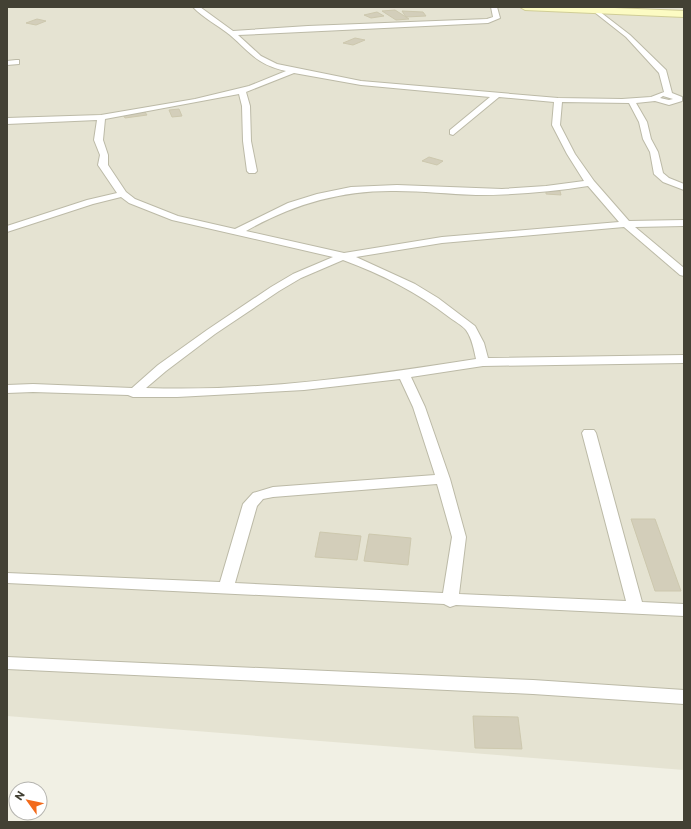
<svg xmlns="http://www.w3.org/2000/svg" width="691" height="829" viewBox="0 0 691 829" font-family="Commissioner,sans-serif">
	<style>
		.residential { fill: #e5e3d2 }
		.building { fill: #d3ceba; stroke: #cdc8ae }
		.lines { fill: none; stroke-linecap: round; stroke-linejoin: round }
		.minor-casing { stroke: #bcbaa7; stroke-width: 2 }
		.secondary-casing { stroke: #d0cd96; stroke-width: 2 }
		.minor { fill: #fff; fill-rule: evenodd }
		.secondary { fill: #fcfbc3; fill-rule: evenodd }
	</style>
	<rect width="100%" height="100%" fill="#f1f0e4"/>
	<!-- residential -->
	<polygon class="residential" points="7,7 684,7 684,770 7,716"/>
	<!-- building -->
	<g class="building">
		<polygon points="395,10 406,17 402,11 423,12 426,16 406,17 409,19 396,20 382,11"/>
		<polygon points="377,12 384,16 371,18 364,15"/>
		<polygon points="37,19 46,21 36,25 26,23"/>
		<polygon points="355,38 365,40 353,45 343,43"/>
		<polygon points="179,109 182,116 172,117 169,110"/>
		<polygon points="145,112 147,115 125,118 123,115"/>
		<polygon points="429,157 443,161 437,165 422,161"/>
		<polygon points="546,191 560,191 561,195 546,194"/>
		<polygon points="631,519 655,519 681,591 655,591"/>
		<polygon points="320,532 361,536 357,560 315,557"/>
		<polygon points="369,534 411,538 408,565 364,561"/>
		<polygon points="473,716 518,717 522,749 475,748"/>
	</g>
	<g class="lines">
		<defs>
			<g id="minor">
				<path d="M193,7H200L233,31L308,26L487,19L493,17L491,7H497L500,18L488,23L238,35L261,56L277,64L361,81L558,98L622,99L651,97L664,92L659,73L626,37L593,11V9L595,8L630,35L666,70L672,93L682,97V101L669,105L655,101L636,103L647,122L651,139L658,152L663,173L669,178L684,184V190L663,182L654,174L650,152L643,139L639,122L629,103L562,102L560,125L575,154L594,181L629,221L684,220V226L635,227L684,268V276L680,275L624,227L442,243L356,257L415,284L438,298L475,326L484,343L488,358L684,355V363L483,366L411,377L425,407L450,479L466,537L459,594L626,601L582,433L584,430H594L596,433L642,602L684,604V616L456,605L450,607L444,604L7,583V573L220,582L243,504L253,493L273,487L435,475L413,407L400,379L304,390L177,397H133L128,395L33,392L7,393V385L33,384L132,388L158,365L207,330L271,287L293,274L333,257L172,220L129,203L121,197L93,204L7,232V226L87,200L117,193L98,165L100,155L94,140L97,120L7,124V118L101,115L195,99L249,86L286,71C256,64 251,53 230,35C218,25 203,18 193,7ZM294,73L361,85L490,97L450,130V134L453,135L499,97L554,102L552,125L567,154L584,181L546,186L502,189L397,185L351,187L317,194L288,203L235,229L178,216L135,199L126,192L108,165V155L103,140L105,119L239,94L242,106L243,141L247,171L249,173H255L257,171L251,141L250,106L246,92ZM663,96L673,99L669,100L660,98ZM588,186L619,222L442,237L344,253L246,231C293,204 342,190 396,191C423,191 449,194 476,195C513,195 551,192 588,186ZM343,260C381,274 417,292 449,317C454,321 462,325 466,330C472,338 474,350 476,359C367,376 257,392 146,388L166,371L215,334L279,291L301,278ZM437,484L452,537L443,593L235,583L257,506L263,499L273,497Z"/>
				<polygon points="16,60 19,60 19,64 7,65 7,61"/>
				<polygon points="7,657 533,680 684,690 684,704 533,694 7,669"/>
			</g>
			<polygon id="secondary" points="520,7 591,7 684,11 684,17 525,10"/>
		</defs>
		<!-- minor casing -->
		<use href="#minor" class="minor-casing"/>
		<!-- secondary casing -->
		<use href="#secondary" class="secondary-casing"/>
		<!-- minor -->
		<use href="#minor" class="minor"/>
		<!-- secondary -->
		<use href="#secondary" class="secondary"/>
	</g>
	<!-- border -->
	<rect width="691" height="829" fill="none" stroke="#434134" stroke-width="16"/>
	<!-- north arrow -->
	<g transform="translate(28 801) rotate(303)"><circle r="19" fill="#ffffff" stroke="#b4b3ae"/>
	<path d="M0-3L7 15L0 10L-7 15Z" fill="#f26a1b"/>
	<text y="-6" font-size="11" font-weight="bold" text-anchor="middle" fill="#434134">N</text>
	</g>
</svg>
